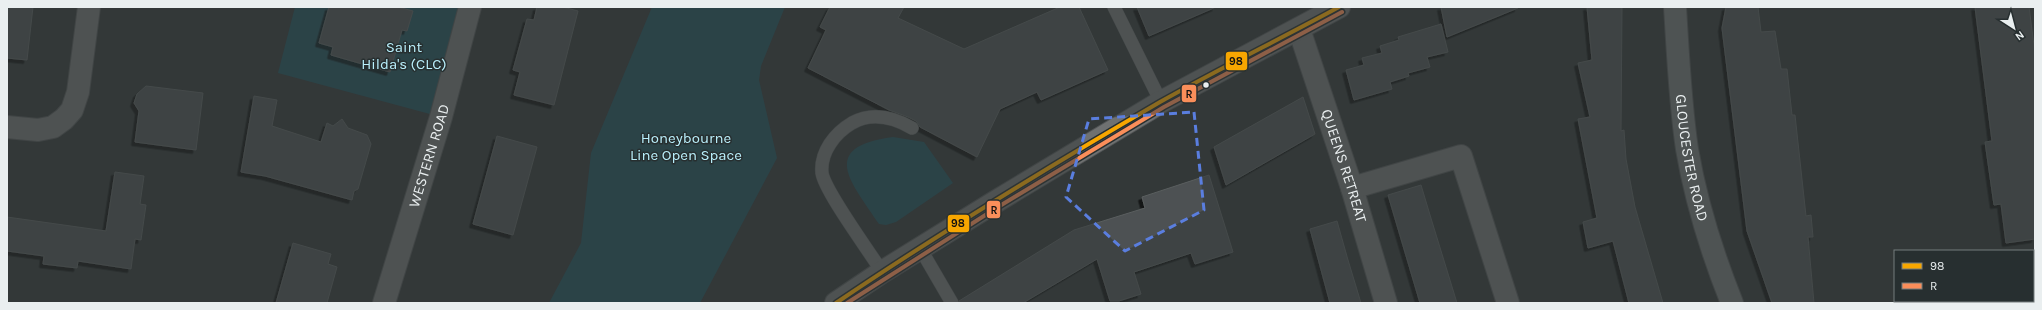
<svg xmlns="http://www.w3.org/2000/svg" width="2042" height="310" viewBox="0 0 2042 310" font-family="Karla,sans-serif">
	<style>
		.green { fill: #23505a }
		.building { fill: #4d5152; stroke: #5a5e5f; filter: url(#shadow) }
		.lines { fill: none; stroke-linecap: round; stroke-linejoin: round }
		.service-casing { stroke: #515455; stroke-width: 14 }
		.minor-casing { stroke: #515455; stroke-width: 24 }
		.tertiary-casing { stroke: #515455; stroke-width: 24 }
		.secondary-casing { stroke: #515455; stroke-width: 24 }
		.service { stroke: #6f7171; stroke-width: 13 }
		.minor { stroke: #6f7171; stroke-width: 22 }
		.tertiary { stroke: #6f7171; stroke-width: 22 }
		.secondary { stroke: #707474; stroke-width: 22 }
		.bus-1-casing { stroke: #272f30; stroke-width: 7 }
		.bus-2-casing { stroke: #272f30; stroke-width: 7 }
		.bus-1 { stroke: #f7a600; stroke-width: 4 }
		.bus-2 { stroke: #fa8e5a; stroke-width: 4 }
		.marked { fill: none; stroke: #5a7edf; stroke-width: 3; stroke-dasharray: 8 5; stroke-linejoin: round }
		.bus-dot { fill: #eaeff0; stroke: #272f30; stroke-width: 1.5 }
		.labels { text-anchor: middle; stroke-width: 3; stroke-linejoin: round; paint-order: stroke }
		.park-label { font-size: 15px; fill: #b9effb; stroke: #272f30 }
		.street-label { font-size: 15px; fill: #eaeff0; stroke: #272f30 }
		.line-badge { stroke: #272f30; stroke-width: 1.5 }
		.pale-badge-label { font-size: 11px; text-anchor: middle; font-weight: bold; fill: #111 }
	</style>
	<defs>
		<filter id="shadow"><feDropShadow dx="-3.5" dy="3.5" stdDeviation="0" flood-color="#0009"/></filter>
	</defs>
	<rect width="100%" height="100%" fill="#333838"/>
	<!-- green -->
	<g class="green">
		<polygon points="295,7 470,7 441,117 278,73"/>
		<polygon points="652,7 785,7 761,66 759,80 777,158 700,303 549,303 581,243 591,153"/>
		<path d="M893,137L924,142L953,183L896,222L886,225L879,224C852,183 817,147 893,137Z"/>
	</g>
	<!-- building -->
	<g class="building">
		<polygon points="7,7 33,7 27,60 7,58"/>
		<polygon points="329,7 398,7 413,11 407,31 402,30 390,72 331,55 333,47 319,43"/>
		<polygon points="537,7 563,7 578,11 554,105 514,95 520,72 513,70 527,19 534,20"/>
		<polygon points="830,7 904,7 898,18 964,49 1060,7 1079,7 1108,70 1041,100 1037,92 1000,109 977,157 920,127 916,121 908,117 889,110 808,68 826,30 820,27"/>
		<polygon points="1137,7 1216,7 1149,36"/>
		<polygon points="1441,7 1518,7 1518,8 1447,37"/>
		<polygon points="1587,7 1622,7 1621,131 1624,130 1626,159 1635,207 1663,303 1629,303 1613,241 1588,248 1583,222 1597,218 1578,119 1590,117 1578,63 1592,60"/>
		<polygon points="1726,7 1758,7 1761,32 1775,31 1781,69 1787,69 1792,115 1795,115 1806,216 1811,215 1813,237 1808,237 1814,303 1772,303 1747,231 1722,28"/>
		<polygon points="1975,7 2029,7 2035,53 2035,239 2006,243 2001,204 1994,205 1985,142 1992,141"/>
		<polygon points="1441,24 1448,52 1427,57 1430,67 1408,73 1409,76 1390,82 1392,89 1354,100 1346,70 1364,65 1362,58 1382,53 1380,46 1399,40 1398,37"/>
		<polygon points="146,86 203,93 196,150 135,142 139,111 134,103 137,94"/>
		<polygon points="254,96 277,100 272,126 321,142 327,123 333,126 342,119 348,128 367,135 371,144 358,189 354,191 352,200 265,176 241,172"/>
		<polygon points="1303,97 1315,134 1226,185 1214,147"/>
		<polygon points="497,136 537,147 513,235 473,224"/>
		<polygon points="115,172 144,176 140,204 146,205 141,240 135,239 131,269 78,261 77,268 43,264 44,256 7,251 7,217 106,231"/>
		<polygon points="1209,175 1233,252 1195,264 1191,253 1134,272 1141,294 1119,301 1110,301 1097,259 1023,303 960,303 959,301 1074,230 1145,208 1142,197"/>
		<polygon points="1421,185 1430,215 1457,303 1420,303 1388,195"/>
		<polygon points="1337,221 1348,260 1361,303 1330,303 1310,229"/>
		<polygon points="293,243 331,254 328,264 337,267 327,303 276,303"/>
	</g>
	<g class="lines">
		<defs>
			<g id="service">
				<polyline points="1114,7 1161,102"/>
				<polyline points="920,248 952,303"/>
				<path d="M882,272C870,252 825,192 822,173C820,152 835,133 852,123C872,112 893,117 912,128"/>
			</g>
			<g id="minor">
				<path id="s1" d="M1299,29L1352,188L1386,303"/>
				<polyline points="7,127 38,130 53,127 64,119 72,110 78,92 89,7"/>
				<polyline points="1352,188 1461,156 1508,303"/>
				<path id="s2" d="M384,303L441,117L470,7"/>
			</g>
			<polyline id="tertiary" points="836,303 882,272 995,202 1161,102 1339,7"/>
			<g id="secondary">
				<path id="s3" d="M1675,7C1678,54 1680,102 1687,149C1696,202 1712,253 1732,303"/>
			</g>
		</defs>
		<!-- service casing -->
		<use href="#service" class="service-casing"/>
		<!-- minor casing -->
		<use href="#minor" class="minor-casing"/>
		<!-- tertiary casing -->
		<use href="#tertiary" class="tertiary-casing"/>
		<!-- secondary casing -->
		<use href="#secondary" class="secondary-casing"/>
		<!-- service -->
		<use href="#service" class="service"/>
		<!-- minor -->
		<use href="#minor" class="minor"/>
		<!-- tertiary -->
		<use href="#tertiary" class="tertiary"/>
		<!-- secondary -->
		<use href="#secondary" class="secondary"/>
		<defs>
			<path id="bus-1" d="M836,303C941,232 1050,166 1160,102C1219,69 1280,39 1339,7"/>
			<polyline id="bus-2" points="847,303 998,207 1164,107 1342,12"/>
		</defs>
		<!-- bus-1 casing -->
		<use href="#bus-1" class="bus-1-casing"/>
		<!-- bus-2 casing -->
		<use href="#bus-2" class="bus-2-casing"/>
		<!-- bus-1 -->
		<use href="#bus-1" class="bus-1"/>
		<!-- bus-2 -->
		<use href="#bus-2" class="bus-2"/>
	</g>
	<!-- marked area -->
	<path d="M0 0H2042V310H0ZM1194,112L1204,210L1125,251L1066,197L1089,119Z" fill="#333838" fill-opacity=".55" fill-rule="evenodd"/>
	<path class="marked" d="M1194,112L1204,210L1125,251L1066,197L1089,119Z"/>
	<!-- markers -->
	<circle class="bus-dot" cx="1206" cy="85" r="3.5"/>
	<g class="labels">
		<!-- park labels -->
		<g class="park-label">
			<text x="404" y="52">Saint<tspan x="404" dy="17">Hilda's (CLC)</tspan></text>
			<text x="686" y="143">Honeybourne<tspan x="686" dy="17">Line Open Space</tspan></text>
		</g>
		<!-- street labels -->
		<g class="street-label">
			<text dy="5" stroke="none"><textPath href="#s2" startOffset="154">WESTERN ROAD</textPath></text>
			<text dy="5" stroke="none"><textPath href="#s3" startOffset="152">GLOUCESTER ROAD</textPath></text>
			<text dy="5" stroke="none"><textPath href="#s1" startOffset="144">QUEENS RETREAT</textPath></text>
		</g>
	</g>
	<g class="line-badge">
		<rect x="1225" y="51" width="23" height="20" rx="4" fill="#f7a600"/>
		<rect x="1181" y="84" width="16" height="19" rx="4" fill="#fa8e5a"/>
		<rect x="986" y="200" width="15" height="19" rx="4" fill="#fa8e5a"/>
		<rect x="947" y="214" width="23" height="19" rx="4" fill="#f7a600"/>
	</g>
	<g class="pale-badge-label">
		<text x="1236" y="65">98</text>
		<text x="1189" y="98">R</text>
		<text x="994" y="214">R</text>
		<text x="958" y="227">98</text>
	</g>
	<!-- border -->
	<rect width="2042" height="310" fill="none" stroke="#eaeff0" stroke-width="16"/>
	<!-- legend -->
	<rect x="1894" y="250" width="140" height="52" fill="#272f30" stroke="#757c7d"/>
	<rect x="1902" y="263" width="20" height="6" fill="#f7a600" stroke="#757c7d"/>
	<text x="1930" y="270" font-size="12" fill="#eaeff0">98</text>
	<rect x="1902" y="283" width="20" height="6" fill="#fa8e5a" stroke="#757c7d"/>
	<text x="1930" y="290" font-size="12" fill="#eaeff0">R</text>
	<!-- north arrow -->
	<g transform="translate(2014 28) rotate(144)" stroke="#272f30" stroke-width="3" paint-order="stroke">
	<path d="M0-3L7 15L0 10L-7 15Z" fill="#eaeff0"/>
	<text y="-6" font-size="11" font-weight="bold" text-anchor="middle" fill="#eaeff0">N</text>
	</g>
</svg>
